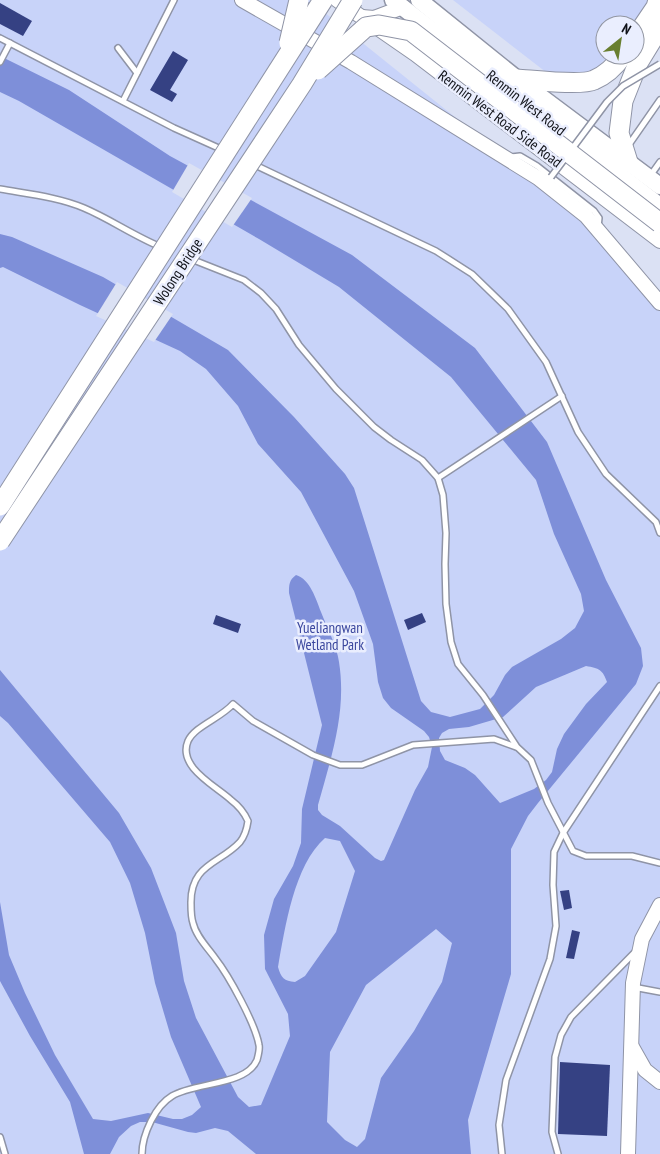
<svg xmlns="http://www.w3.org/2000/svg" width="660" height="1154" viewBox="0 0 660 1154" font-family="'PT Sans Narrow',sans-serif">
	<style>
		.green { fill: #c8d3f9 }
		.water { fill: #7e8fd9; fill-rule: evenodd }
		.pier { fill: #dbe1f4 }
		.building { fill: #354183 }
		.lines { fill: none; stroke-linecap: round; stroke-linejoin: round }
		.lane-casing { stroke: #8f94a6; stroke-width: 8 }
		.secondary-casing { stroke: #8f94a6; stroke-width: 16 }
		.primary-casing { stroke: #8f94a6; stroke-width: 19 }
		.highway-casing { stroke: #8f94a6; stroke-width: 21 }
		.lane { stroke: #fff; stroke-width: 5 }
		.secondary { stroke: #fff; stroke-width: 14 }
		.primary { stroke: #fff; stroke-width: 16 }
		.highway { stroke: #fff; stroke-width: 19 }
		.lane-bridge-casing { stroke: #8f94a6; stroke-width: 8; stroke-linecap: butt }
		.highway-bridge-casing { stroke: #8f94a6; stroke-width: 21; stroke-linecap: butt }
		.lane-bridge { stroke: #fff; stroke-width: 5 }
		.highway-bridge { stroke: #fff; stroke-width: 19 }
		.labels { text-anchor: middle; stroke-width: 5; stroke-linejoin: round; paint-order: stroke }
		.street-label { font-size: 15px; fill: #0f1117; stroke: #eaeefe }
		.park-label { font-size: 15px; fill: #3b479e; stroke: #eaeefe }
	</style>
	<rect width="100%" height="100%" fill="#dbe1f4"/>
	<!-- green -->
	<g class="green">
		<polygon points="0,0 309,0 506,158 538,178 660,298 660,1154 0,1154"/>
		<polygon points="453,0 648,0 648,3 632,25 605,25 605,55 609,55 590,75 551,76"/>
	</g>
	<!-- water -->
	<path class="water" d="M0,56L69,90L170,156L352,255L475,348L547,442L606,580L641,648L643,666L636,684L538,803L528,816L511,849V974L468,1120L471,1154H256L228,1131L215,1128L196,1133L188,1132L152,1122H140L131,1126L119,1137L110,1154H84L70,1102L30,1036L0,981V902L9,955L25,993L55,1055L93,1119L111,1121L148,1113L173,1119H182L192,1115L201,1107L171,1037L155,983L145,933L130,883L110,842L8,723L0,716V670L119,813L151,868L176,933L184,981L196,1018L238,1097L249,1107L261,1105L290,1036L288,1014L265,969L264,935L274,899L293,866L301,843L302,809L322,725L289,593C289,585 289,580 296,575C310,579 316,599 321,612C327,628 337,646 339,662C347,712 331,758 318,805V810L322,815L340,826L375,858L381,861L384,860L415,790L428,767L432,747L429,737L424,731L391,708L383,698L378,682L373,644L354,591L301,492L258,444L238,406L206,369L180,351L80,305L3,267L0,268V234L12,237L103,277L228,350L294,417L345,474L354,488L421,701L431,712L450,717L480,709L494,695L505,675L512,667L561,639L575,628L584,611L581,594L554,534L536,480L451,377L339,287L259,239L19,101L0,92ZM586,666C599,668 603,670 607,682L586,704L564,734L557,749L552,772L546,780L534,789L500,803L475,775L465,768L445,760L440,751L439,738L442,733L449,729L469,727L503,717L536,687ZM325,838L340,841L355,871L336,932L305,976L295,982C284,981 281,978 278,967C285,928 294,865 325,838ZM436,929L452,943L442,982L414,1031L381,1078L365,1139L357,1147L345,1140L327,1122L330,1052L366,985Z"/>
	<!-- pier -->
	<g class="pier">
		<polygon points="189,163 252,198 232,227 172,192"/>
		<polygon points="117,282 173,314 154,342 96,316"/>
	</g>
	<!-- building -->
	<g class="building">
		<polygon points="0,3 32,21 23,36 0,24"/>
		<polygon points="173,51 188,60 170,90 177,94 172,102 150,90"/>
		<polygon points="422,613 426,622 408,630 404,620"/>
		<polygon points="216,615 241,624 238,633 213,624"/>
		<polygon points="569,890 572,908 564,910 560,891"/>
		<polygon points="572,930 580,932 574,959 566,958"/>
		<polygon points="560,1062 610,1065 607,1136 558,1134"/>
	</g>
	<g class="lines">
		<defs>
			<g id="lane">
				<polyline points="0,38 174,128 223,150"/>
				<polyline points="118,48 137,73"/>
				<polyline points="0,62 10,43"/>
				<polyline points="123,101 174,0"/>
				<polyline points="628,146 660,100"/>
				<polyline points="511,157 520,156 537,166 594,211 599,218 598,227"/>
				<polyline points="253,164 436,251 472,274 508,309 546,362 578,432 606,474 656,522 660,533"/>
				<polyline points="650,176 660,162"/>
				<path d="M0,189C28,194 58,197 84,208C110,219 134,236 161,247"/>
				<polyline points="191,259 244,280 261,293 276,309 299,345 336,389 374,427 391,440 422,460 438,478 443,495 446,533 445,564 446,604 451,642 458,664 483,695 517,747 531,760 548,803 573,851 586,856 632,856 660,863"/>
				<polyline points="438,478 562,396"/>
				<polyline points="633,987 660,992"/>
				<polyline points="0,1137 5,1154"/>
				<path d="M142,1154C142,1143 146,1131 151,1121C156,1111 162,1102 172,1096C195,1082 246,1086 257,1060C258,1056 260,1049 259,1045C255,1023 229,976 215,958C207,947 196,936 193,923C191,917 191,910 191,904C190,864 220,864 240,842C244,837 247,828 248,821C244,812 239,806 231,800C216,786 177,767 188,741C195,726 221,718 233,704L253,721L313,755L340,765H362L413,745L494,739L516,747"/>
				<polyline points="502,1154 499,1125 506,1080 550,959 556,926 553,885 554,852 563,833 660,686"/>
				<polyline points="558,1154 552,1132 555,1057 561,1035 571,1017 635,952"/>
			</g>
			<g id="secondary">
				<polyline points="242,0 351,62 538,178 586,216 660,303"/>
				<polyline points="337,0 415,54 660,241"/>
				<polyline points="362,17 374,18 403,7"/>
				<polyline points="632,1047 645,1070 660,1082"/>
				<polyline points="628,1154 633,983 642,939 660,905"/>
			</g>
			<g id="primary">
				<polyline points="393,0 660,206"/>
				<polyline points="419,0 517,79 660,186"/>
			</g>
			<g id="highway">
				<polyline points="635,38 656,7 658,0"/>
				<path d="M517,79C533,80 581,86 594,80C606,75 616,65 623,55"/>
				<polyline points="628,162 619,133 623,101 638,63 660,27"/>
			</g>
		</defs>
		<!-- lane casing -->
		<use href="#lane" class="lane-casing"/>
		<!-- secondary casing -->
		<use href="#secondary" class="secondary-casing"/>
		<!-- primary casing -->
		<use href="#primary" class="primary-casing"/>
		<!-- highway casing -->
		<use href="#highway" class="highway-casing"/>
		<!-- lane -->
		<use href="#lane" class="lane"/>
		<!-- secondary -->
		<use href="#secondary" class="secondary"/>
		<!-- primary -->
		<use href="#primary" class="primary"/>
		<!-- highway -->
		<use href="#highway" class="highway"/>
		<defs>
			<polyline id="lane-bridge" points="551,177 607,102 623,86 660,64"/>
			<g id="highway-bridge">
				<polyline points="289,43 299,0"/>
				<polyline points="318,70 366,27 379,25 411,31 660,223"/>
				<polyline points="0,506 323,0"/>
				<polyline points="0,541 302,84 353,0"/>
			</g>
		</defs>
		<!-- lane-bridge casing -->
		<use href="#lane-bridge" class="lane-bridge-casing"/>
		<!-- highway-bridge casing -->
		<use href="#highway-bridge" class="highway-bridge-casing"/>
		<!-- lane-bridge -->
		<use href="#lane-bridge" class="lane-bridge"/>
		<!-- highway-bridge -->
		<use href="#highway-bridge" class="highway-bridge"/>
	</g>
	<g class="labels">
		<!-- street labels -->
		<g class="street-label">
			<text transform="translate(526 103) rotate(38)" y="5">Renmin West Road</text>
			<text transform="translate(500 119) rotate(37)" y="5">Renmin West Road Side Road</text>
			<text transform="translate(178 272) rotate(-57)" y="5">Wolong Bridge</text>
		</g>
		<!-- park labels -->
		<g class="park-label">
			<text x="330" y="633">Yueliangwan<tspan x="330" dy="17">Wetland Park</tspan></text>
		</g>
	</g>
	<!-- north arrow -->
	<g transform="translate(620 40) rotate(30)"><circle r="24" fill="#eaeefe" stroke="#9296a2"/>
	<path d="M0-4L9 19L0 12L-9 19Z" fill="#697f30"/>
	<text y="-8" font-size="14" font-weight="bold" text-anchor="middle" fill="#0f1117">N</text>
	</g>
</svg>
